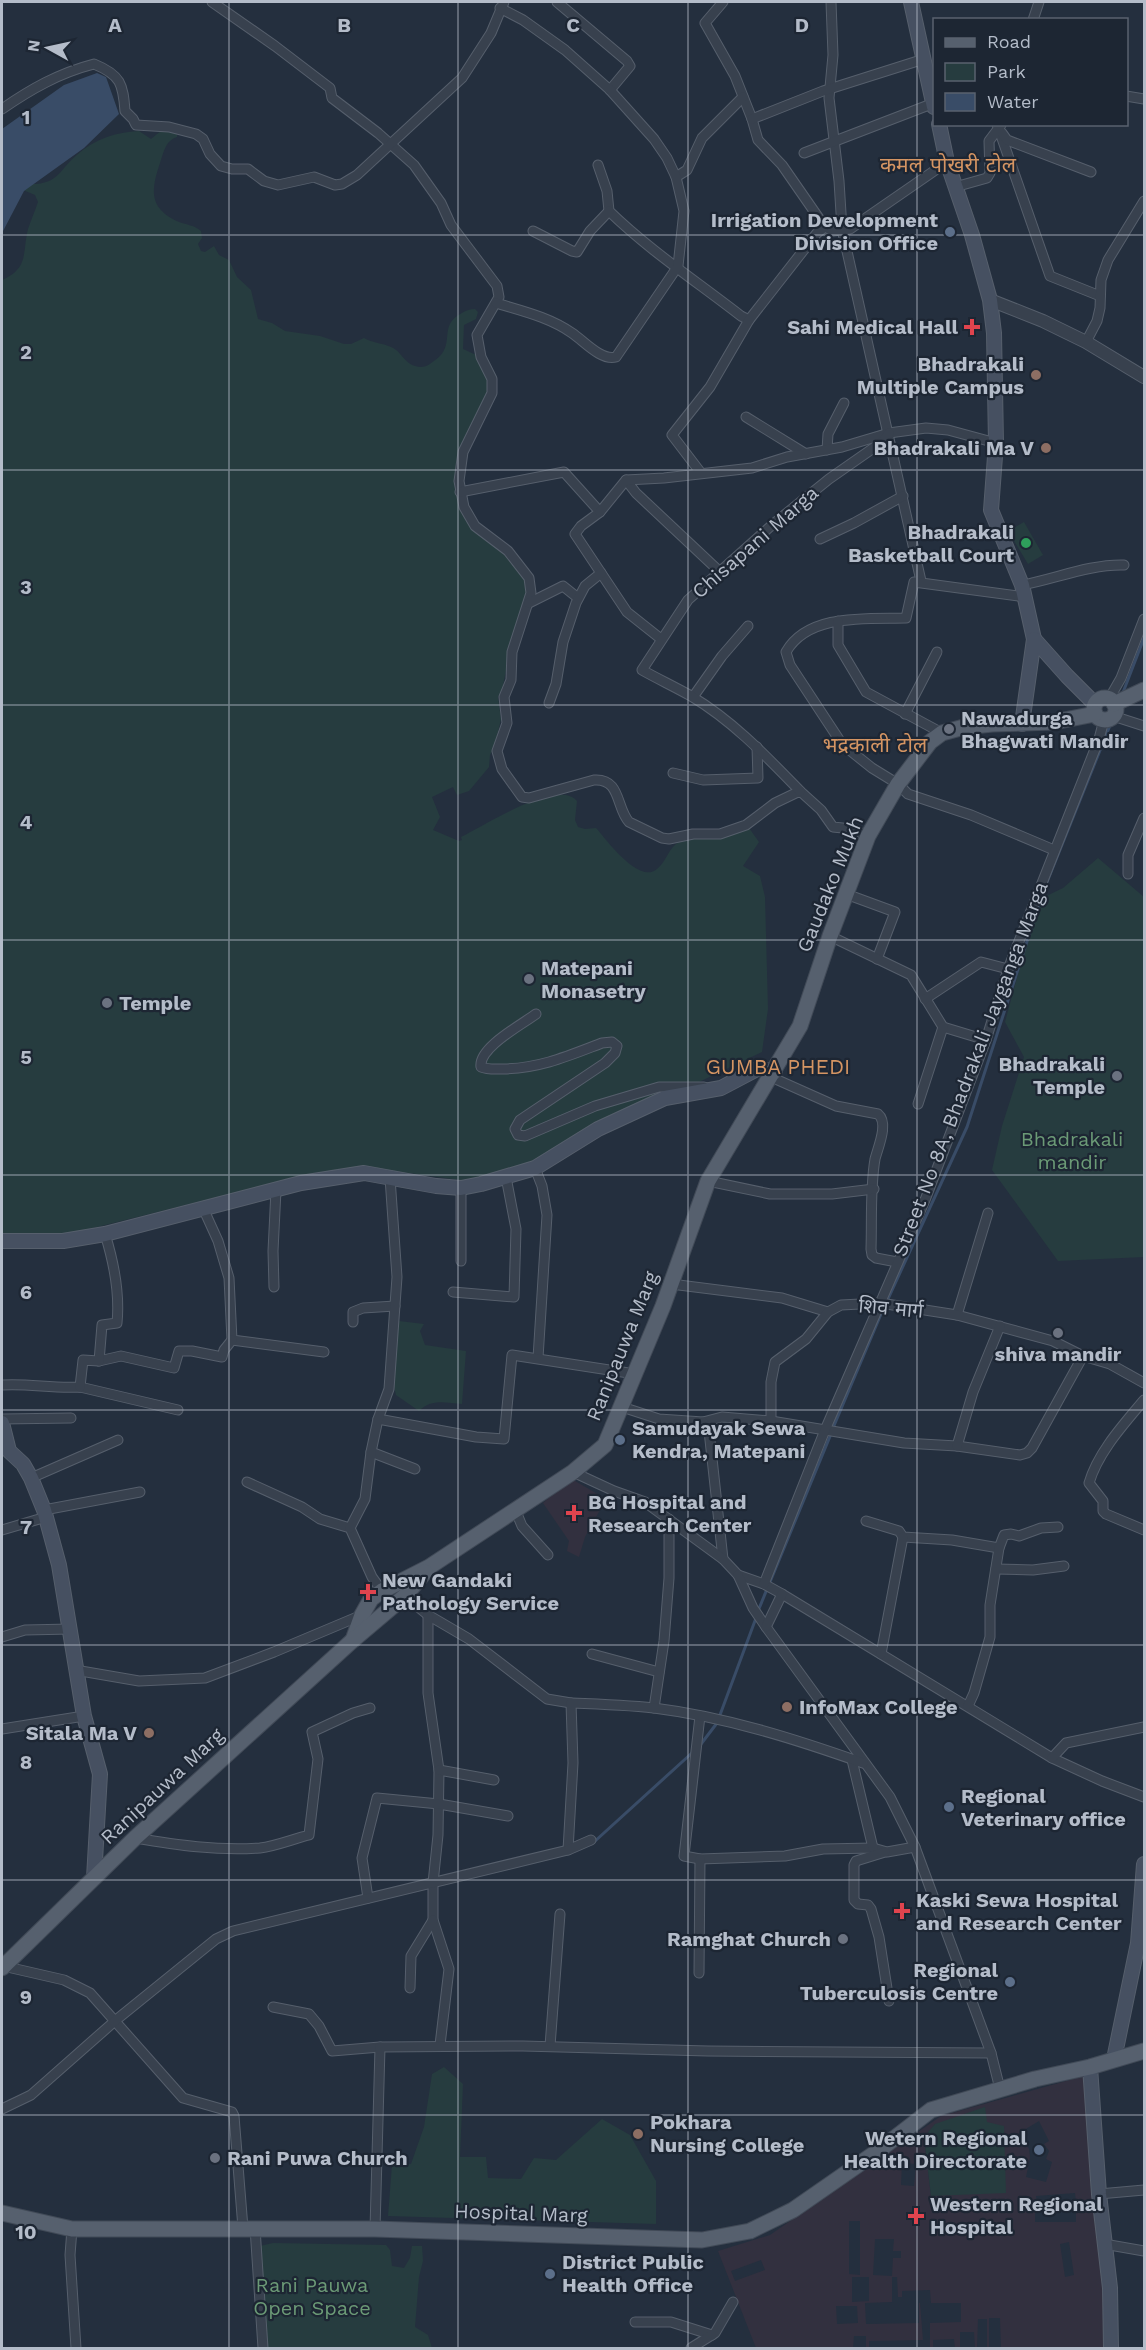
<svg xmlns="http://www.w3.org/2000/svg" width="1146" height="2350" viewBox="0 0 1146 2350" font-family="'Work Sans','Noto Sans Devanagari',sans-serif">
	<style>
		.medical { fill: #32303f; fill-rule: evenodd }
		.green { fill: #263c3f }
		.water { fill: #394c67 }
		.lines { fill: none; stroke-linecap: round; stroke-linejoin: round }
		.stream { stroke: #394c67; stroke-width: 3 }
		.minor-casing { stroke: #565f6c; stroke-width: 11 }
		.tertiary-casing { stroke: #565f6c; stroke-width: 14 }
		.secondary-casing { stroke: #565f6c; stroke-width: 16 }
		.primary-casing { stroke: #414a57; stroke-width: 17 }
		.minor { stroke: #38414e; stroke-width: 9 }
		.tertiary { stroke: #38414e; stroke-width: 12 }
		.secondary { stroke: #465061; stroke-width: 14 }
		.primary { stroke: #56606e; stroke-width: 15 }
		.grid { fill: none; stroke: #b4bcc9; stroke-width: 1.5; stroke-opacity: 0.55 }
		.service-dot { fill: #5c6f8a; stroke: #1d2633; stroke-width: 2 }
		.health-dot { fill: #e0444e; stroke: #1d2633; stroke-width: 2 }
		.education-dot { fill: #8d6e63; stroke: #1d2633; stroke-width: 2 }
		.leisure-dot { fill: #2e9e5b; stroke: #1d2633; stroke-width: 2 }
		.worship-dot { fill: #6b7280; stroke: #1d2633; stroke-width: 2 }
		.labels { text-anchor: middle; stroke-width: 4.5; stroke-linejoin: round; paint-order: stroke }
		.poi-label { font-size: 20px; font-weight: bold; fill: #b4bcc9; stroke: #1d2633; text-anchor: start }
		.street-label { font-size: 20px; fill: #b4bcc9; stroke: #1d2633 }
		.park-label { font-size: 20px; fill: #6b9a76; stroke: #1d2633 }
		.neighbourhood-label { font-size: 21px; fill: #d59563; stroke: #1d2633 }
		.grid-label { font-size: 20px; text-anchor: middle; font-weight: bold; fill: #b4bcc9; stroke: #1d2633; stroke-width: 4.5; stroke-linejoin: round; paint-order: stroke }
	</style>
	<rect width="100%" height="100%" fill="#242f3e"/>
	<!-- medical -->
	<g class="medical">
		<polygon points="570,1478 606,1499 585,1537 579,1557 567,1551 569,1541 543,1503"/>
		<path d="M1084,2076L1104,2288L1105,2348H1001L1000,2318H989V2348H987V2319H978L977,2348H975L974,2332H960V2348H955L954,2339L933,2340V2348H930V2323L961,2322V2303H920L923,2340L869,2341V2348H866V2336H854L853,2348H756L718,2251L770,2235L941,2116ZM1039,2121L1049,2141L1044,2144L1049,2151L1046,2159L1052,2162L1046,2182L1026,2177L1030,2157L1029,2149L1019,2133ZM935,2124L931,2196L924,2138ZM902,2163L916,2164L914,2186L901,2185ZM1075,2193L1076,2202L1037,2204L1036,2196ZM1076,2211V2222H1035V2212ZM849,2221H860V2275L849,2274ZM875,2239H894L893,2251H901V2258H893L892,2276L873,2275ZM1069,2242L1074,2275L1065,2277L1060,2244ZM761,2260L765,2270L735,2281L731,2271ZM852,2277H869V2301L852,2302ZM892,2277H897L898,2297H902V2291L930,2290L931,2303H919V2323L866,2324L865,2303L892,2302ZM836,2306H857L858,2323L837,2324Z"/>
	</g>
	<!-- green -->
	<g class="green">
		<path d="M162,130L177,133V137C165,141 164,152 160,163C151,190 148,208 179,222C187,225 194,225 201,231L202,238L198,244L201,251L205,252L214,246L219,255L229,260L237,277L251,290L258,319L272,323L285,331L320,336L344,344H351L364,338C373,343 382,343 391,347C403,352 404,366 421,367C426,367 430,364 434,361C458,345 436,326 462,313C467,310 470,309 475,309L478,312L476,319L464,325L463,349L474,354L479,352L491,388L460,460L466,516L505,552L526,577L529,591L508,660L502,691L498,697L501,719L495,745L490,755L489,767L469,791L457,795L453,787L432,797L440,817L433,830L459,841L462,840L461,837C484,826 557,778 577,801L575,820L578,827L585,829L596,828C606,839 639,885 657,869C667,861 668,848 680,841C694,834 732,831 749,828L759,842L743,866L760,876L765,897L768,1009L762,1052L594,1132L536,1165L474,1182L365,1167L344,1169L314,1173L65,1235L16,1237L2,1234V280C29,268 22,254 28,229C31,220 35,211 38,202L35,195L23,190L28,184C60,185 58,170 78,154C95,139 116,132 139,131L151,139Z"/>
		<polygon points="1024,522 1043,555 1028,564 1008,531"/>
		<polygon points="1098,858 1144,897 1144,1257 1058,1261 992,1170 1002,1126 1024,1057 1005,1022 1038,900 1063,888"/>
		<path d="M399,1321L424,1324L420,1331L425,1345L466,1351L462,1404C447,1403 431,1398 419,1411L396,1395L393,1383Z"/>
		<polygon points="444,2067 463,2084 460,2157 486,2157 488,2178 521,2179 534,2158 556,2160 602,2119 630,2135 656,2181 656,2224 388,2216 392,2165 411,2164 424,2127 432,2074"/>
		<polygon points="985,2107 987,2122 1004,2126 1006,2193 931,2196 924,2137 935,2124"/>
		<polygon points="273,2243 386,2245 390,2250 392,2266 404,2268 410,2258 412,2246 422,2246 423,2261 419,2277 415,2327 428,2335 432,2348 263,2348 260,2246"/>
	</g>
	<!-- water -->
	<polygon class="water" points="97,73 106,77 119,114 84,148 24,191 2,233 2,129 64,85"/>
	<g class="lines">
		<!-- stream -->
		<g class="stream">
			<polyline points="1122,695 1144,638"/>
			<polyline points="887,1301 967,1127 1043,892 1113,718"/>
			<polyline points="833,1428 884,1307"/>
			<polyline points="758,1611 831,1434"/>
			<polyline points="698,1748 717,1723 756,1618"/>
			<polyline points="594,1842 693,1752"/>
		</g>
		<defs>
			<g id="minor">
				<path d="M212,2L275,46L330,88L332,98L378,133L414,165L441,203L451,225L497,286L499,297L477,335L481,357L492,379V393L463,452L459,481L464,507L475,526L508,551L529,578L531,593L512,652L511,680L504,697L507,723L497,751L502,769L522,797L529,798L594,780C621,778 616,808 629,822L662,838L669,839L693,834H720L746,825L775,803L800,791L821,810L833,827L852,829L868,836"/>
				<polyline points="557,2 627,61 630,66 610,90"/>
				<polyline points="723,2 705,23 735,76 752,119 758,140 782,165 825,227"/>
				<polyline points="831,2 833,55 829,98 839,181 842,229 921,581"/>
				<polyline points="1033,20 1039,2"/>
				<polyline points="1126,96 1144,99"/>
				<path d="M2,109C31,89 59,73 94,64C121,75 123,84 125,111L133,119L136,125L169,127L196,134L203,139L210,154L221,166L232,169H248L264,181L278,185L314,177L335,185L342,184L357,175L462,78L491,33L504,2"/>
				<polyline points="752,119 823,91 924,59"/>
				<polyline points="997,124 1050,276 1100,296"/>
				<polyline points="1002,133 1007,140 1091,172"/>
				<polyline points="804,153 934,103"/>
				<path d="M598,165L607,191L609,211C649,250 696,281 741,316L749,320"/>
				<polyline points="676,177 687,170 702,138 743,97"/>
				<polyline points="955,187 987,178 990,173 989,141 1001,125"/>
				<polyline points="533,231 572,251 577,252 590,231 609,211"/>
				<path d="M496,303C522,311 549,317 572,333C584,341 601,361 616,357L678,266L684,211L676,177L667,158L654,139L610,90L565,50L523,20L500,8"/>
				<polyline points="1086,342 1097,321 1100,308 1101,280 1108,260 1144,201"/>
				<polyline points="746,417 806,454"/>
				<polyline points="827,450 828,434 844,403"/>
				<polyline points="701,473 672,435 710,387 749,320 817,233 825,227 833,231 850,229 947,162"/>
				<polyline points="626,480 636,493 719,571"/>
				<polyline points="460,492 564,472 600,512 581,526 575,534 627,612 661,639"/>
				<polyline points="600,512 626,480 664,478 752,468 787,457 842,447 889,433 926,428 948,430 996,443"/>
				<polyline points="820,539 854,523 903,496"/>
				<path d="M1022,585C1055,579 1090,564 1124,565"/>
				<path d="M1025,597L914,582L906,618C868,619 808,613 786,652L790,665L842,744L872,768L898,784L908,794L971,815L1054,850"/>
				<polyline points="529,603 563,586 578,598"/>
				<polyline points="838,621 838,645 866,692 942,733"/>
				<polyline points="693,697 722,656 748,626"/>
				<polyline points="1109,699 1121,678 1144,619"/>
				<polyline points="549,703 556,684 563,642 576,603 585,586 601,573"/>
				<polyline points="905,714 937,652"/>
				<polyline points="1113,716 1144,726"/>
				<polyline points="673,773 703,780 758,778 757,747"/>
				<path d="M800,791C766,756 733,721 691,696C675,687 658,679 642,670L688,600L772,525L829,479L882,442L889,433"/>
				<polyline points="1128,874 1128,855 1144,818"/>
				<polyline points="846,894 895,912 877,959"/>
				<polyline points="830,936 911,975 943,1027 986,1040"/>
				<polyline points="925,999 981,962 1008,969"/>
				<path d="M536,1014C521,1025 478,1048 481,1067C488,1070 496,1069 504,1069C541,1068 568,1056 602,1043L612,1042L617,1046L615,1053L605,1063L520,1120L515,1129L518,1135L525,1136L595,1106L659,1087H704"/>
				<path d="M771,1077L836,1106L878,1114C889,1123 878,1147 875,1159C870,1188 872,1220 871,1249L872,1255L876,1258L897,1262"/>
				<polyline points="918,1104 943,1027"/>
				<polyline points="535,1168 542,1186 547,1215 538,1358"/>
				<polyline points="708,1181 770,1194 832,1194 874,1189"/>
				<polyline points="461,1188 461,1261"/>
				<polyline points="203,1208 218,1241 229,1278 232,1340 324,1352"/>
				<polyline points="671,1284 782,1298 828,1312"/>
				<polyline points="274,1287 273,1251 276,1190"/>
				<polyline points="453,1292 514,1297 516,1229 506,1177"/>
				<polyline points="957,1315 988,1213"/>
				<polyline points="353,1322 353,1312 363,1308 395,1306"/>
				<polyline points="99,1361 121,1356 174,1368 179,1351 192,1351 222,1357 224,1350 232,1340"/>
				<path d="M2,1385C28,1383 54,1389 80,1387L178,1410"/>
				<path d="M80,1387L83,1360L99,1361L102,1325L117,1323C120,1293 114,1263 105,1234"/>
				<path d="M1144,1400C1124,1424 1098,1452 1089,1483L1103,1501V1511L1106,1514L1144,1530"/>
				<polyline points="622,1407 659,1419 703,1422 722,1417 771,1421 904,1443 957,1446 1020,1455 1027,1453 1032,1448 1083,1356"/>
				<polyline points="2,1419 71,1418"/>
				<polyline points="378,1419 476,1437 504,1439 512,1355 635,1374"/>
				<polyline points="771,1421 771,1382 775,1362 806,1339 828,1312 841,1305 880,1303 957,1315 1053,1341 1083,1356 1110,1364 1144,1383"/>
				<polyline points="703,1422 709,1431 723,1559"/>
				<polyline points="957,1446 973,1392 1000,1326"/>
				<polyline points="371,1452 415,1469"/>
				<polyline points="573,1472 614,1491 645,1502 723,1559 738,1575 764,1584 782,1594 1052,1758 1102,1781 1144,1797"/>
				<polyline points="31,1478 118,1440"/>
				<polyline points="247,1482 302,1507 320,1519 350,1528 372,1577 382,1591"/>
				<polyline points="515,1509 522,1526 548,1555"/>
				<polyline points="44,1510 140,1492"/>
				<polyline points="866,1521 899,1531 903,1537 952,1540 999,1548"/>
				<polyline points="350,1528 365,1499 371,1452 378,1419 389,1389 397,1277 390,1178"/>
				<polyline points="2,1530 46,1517"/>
				<polyline points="996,1569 1033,1570 1064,1566"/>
				<polyline points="738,1575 753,1608 766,1627 890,1797 915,1847 991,2053 1000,2089"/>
				<polyline points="764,1584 825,1430 925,1200 986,1040 1008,969 1099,739 1104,720"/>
				<polyline points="405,1596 428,1615 469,1639 547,1699 571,1703"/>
				<polyline points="428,1615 428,1693 439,1770 438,1835 433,1883 433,1920 449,1969 440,2045"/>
				<polyline points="766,1627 782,1594"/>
				<polyline points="2,1637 25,1630 71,1629"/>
				<polyline points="592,1654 659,1672"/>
				<polyline points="881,1654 903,1537"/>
				<polyline points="75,1670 139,1681 205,1678 274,1652 362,1615"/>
				<polyline points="968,1706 974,1693 990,1637 990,1605 999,1548 1004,1535 1011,1534 1019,1536 1041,1528 1058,1527"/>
				<polyline points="654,1708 664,1641 669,1578 669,1519"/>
				<polyline points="700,1716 684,1856 700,1859 785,1856 823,1849 873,1848 887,1852 915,1847"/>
				<polyline points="2,1729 84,1716"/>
				<polyline points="1052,1758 1066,1743 1144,1727"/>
				<polyline points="852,1760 873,1848"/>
				<polyline points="439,1770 494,1780"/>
				<path d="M135,1838C177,1845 217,1851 260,1848C276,1846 293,1839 309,1835L318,1759L312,1732L353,1713L370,1708"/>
				<path d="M568,1850L573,1763L571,1703C599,1704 627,1705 654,1708C726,1717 795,1739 863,1763"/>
				<polyline points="885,1852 856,1861 854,1865 854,1900 858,1904 868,1905 871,1909 879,1937 889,2001"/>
				<polyline points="368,1898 362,1858 377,1798 439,1804 508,1816"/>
				<polyline points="2,1963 3,1966 64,1980 90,1993 183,2098 232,2112 234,2116 243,2228"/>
				<polyline points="699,1973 700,1859"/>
				<polyline points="410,1988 411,1956 433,1920"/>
				<polyline points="273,2007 309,2014 319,2026 332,2051 380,2047"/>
				<polyline points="550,2046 560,1914"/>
				<polyline points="2,2109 31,2095 116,2020 216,1939 233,1931 568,1850 591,1840"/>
				<polyline points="1099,2194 1144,2190"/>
				<polyline points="255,2228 263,2348"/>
				<polyline points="72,2229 70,2255 76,2348"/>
				<polyline points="375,2229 380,2047 523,2046 708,2051 991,2053"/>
				<polyline points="1104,2244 1144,2251"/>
				<polyline points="635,2322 671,2322 712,2335"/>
				<polyline points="691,2348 715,2333 733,2302"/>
			</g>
			<polyline id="tertiary" points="990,300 1043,321 1086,342 1144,377"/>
			<g id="secondary">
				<polyline points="911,2 934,107"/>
				<polyline points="939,124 947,162 972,235 990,300 994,333 996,443 991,510 1022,585 1034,639 1022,724"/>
				<polyline points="1034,639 1067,676 1095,704"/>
				<polyline points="2,1241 63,1241 105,1234 301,1183 364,1173 436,1186 461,1188 481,1184 535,1168 598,1129 665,1098 721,1088 759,1068 775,1072"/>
				<polyline points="2,1423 9,1451 23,1464 31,1478 44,1510 59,1565 84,1716 100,1774 94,1878"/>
				<polyline points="1114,2059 1138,1943 1144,1864"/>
				<polyline points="1090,2067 1099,2194 1110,2288 1111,2348"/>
			</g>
			<g id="primary">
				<circle cx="1105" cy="709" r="11"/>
				<polyline points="1114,704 1144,690"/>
				<polyline points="353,1640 362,1615 371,1599 382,1591 429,1567 573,1472 605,1445 663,1306 708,1181 800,1026 830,936 868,836 898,784 930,742 942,733 964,727 992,724 1054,722 1095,714"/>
				<polyline points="2,1968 135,1838 353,1640 405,1596 425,1572"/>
				<polyline points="2,2213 72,2229 375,2229 702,2240 750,2231 793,2210 878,2151 931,2110 1035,2079 1090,2067 1144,2051"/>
			</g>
		</defs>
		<!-- minor casing -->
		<use href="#minor" class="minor-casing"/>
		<!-- tertiary casing -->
		<use href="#tertiary" class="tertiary-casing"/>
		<!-- secondary casing -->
		<use href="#secondary" class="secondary-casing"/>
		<!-- primary casing -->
		<use href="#primary" class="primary-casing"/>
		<!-- minor -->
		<use href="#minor" class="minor"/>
		<!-- tertiary -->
		<use href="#tertiary" class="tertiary"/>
		<!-- secondary -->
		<use href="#secondary" class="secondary"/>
		<!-- primary -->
		<use href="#primary" class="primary"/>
	</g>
	<!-- grid -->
	<path class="grid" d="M229,2V2348M458,2V2348M688,2V2348M917,2V2348M2,235H1144M2,470H1144M2,705H1144M2,940H1144M2,1175H1144M2,1410H1144M2,1645H1144M2,1880H1144M2,2115H1144"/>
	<!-- markers -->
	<g class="service-dot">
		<circle cx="950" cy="232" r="6"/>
		<circle cx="620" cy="1440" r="6"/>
		<circle cx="949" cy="1807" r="6"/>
		<circle cx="1010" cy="1982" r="6"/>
		<circle cx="1039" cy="2150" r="6"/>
		<circle cx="550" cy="2274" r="6"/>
	</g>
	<g class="health-dot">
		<path d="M969 318h6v6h6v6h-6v6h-6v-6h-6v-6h6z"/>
		<path d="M571 1504h6v6h6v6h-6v6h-6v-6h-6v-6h6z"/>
		<path d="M365 1583h6v6h6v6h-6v6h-6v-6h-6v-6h6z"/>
		<path d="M899 1902h6v6h6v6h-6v6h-6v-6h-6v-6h6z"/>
		<path d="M913 2207h6v6h6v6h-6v6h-6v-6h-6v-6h6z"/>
	</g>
	<g class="education-dot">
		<circle cx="1036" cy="375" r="6"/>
		<circle cx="1046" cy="448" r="6"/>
		<circle cx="787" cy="1707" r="6"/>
		<circle cx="149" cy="1733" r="6"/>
		<circle cx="638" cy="2134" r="6"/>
	</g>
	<circle class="leisure-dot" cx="1026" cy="543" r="6"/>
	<g class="worship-dot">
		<circle cx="949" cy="729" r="6"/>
		<circle cx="529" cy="979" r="6"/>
		<circle cx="107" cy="1003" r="6"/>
		<circle cx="1117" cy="1076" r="6"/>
		<circle cx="1058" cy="1333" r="6"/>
		<circle cx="843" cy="1939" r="6"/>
		<circle cx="215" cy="2158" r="6"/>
	</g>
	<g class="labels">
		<!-- poi labels -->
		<g class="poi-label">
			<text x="938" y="227" text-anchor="end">Irrigation Development<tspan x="938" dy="23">Division Office</tspan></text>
			<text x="958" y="334" text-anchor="end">Sahi Medical Hall</text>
			<text x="1024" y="371" text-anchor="end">Bhadrakali<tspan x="1024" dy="23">Multiple Campus</tspan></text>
			<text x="1034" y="455" text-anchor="end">Bhadrakali Ma V</text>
			<text x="1014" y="539" text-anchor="end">Bhadrakali<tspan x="1014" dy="23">Basketball Court</tspan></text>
			<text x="961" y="725">Nawadurga<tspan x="961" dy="23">Bhagwati Mandir</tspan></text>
			<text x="541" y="975">Matepani<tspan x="541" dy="23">Monasetry</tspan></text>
			<text x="119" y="1010">Temple</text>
			<text x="1105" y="1071" text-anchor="end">Bhadrakali<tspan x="1105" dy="23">Temple</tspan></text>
			<text x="1058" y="1361" text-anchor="middle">shiva mandir</text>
			<text x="632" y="1435">Samudayak Sewa<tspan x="632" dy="23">Kendra, Matepani</tspan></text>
			<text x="588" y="1509">BG Hospital and<tspan x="588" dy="23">Research Center</tspan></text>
			<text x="382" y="1587">New Gandaki<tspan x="382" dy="23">Pathology Service</tspan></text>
			<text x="799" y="1714">InfoMax College</text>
			<text x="137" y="1740" text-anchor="end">Sitala Ma V</text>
			<text x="961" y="1803">Regional<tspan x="961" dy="23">Veterinary office</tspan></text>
			<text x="916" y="1907">Kaski Sewa Hospital<tspan x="916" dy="23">and Research Center</tspan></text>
			<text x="831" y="1946" text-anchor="end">Ramghat Church</text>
			<text x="998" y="1977" text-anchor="end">Regional<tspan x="998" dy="23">Tuberculosis Centre</tspan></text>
			<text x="650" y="2129">Pokhara<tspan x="650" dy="23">Nursing College</tspan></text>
			<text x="1027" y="2145" text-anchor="end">Wetern Regional<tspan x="1027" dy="23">Health Directorate</tspan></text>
			<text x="227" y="2165">Rani Puwa Church</text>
			<text x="930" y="2211">Western Regional<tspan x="930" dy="23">Hospital</tspan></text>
			<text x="562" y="2269">District Public<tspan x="562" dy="23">Health Office</tspan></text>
		</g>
		<!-- street labels -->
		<g class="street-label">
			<text transform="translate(755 542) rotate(-41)" y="7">Chisapani Marga</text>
			<text transform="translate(830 884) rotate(-68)" y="7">Gaudako Mukh</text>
			<text transform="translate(970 1069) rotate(-69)" y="7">Street No 8A, Bhadrakali Jayganga Marga</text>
			<text transform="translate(891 1308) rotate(5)" y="7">शिव मार्ग</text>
			<text transform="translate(622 1346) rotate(-68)" y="7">Ranipauwa Marg</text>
			<text transform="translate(162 1786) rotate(-43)" y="7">Ranipauwa Marg</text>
			<text transform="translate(521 2213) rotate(2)" y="7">Hospital Marg</text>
		</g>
		<!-- park labels -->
		<g class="park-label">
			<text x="1072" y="1146">Bhadrakali<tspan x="1072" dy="23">mandir</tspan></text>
			<text x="312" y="2292">Rani Pauwa<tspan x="312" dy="23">Open Space</tspan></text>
		</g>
		<!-- neighbourhood labels -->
		<g class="neighbourhood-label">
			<text x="948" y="172">कमल पोखरी टोल</text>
			<text x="875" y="752">भद्रकाली टोल</text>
			<text x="778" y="1074">GUMBA PHEDI</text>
		</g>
	</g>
	<g class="grid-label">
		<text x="115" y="32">A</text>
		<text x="344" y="32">B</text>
		<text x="573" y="32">C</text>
		<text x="802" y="32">D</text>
		<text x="26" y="124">1</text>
		<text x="26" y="359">2</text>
		<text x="26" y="594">3</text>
		<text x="26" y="829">4</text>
		<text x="26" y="1064">5</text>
		<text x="26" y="1299">6</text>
		<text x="26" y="1534">7</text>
		<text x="26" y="1769">8</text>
		<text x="26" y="2004">9</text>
		<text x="26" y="2239">10</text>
	</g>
	<!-- border -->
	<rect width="1146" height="2350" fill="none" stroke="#b4bcc9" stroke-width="6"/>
	<!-- legend -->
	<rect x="933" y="18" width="195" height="108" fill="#1d2633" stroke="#59626f" stroke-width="1.5"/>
	<rect x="945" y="38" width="30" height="9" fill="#56606e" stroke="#59626f" stroke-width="1.5"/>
	<text x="987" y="48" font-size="18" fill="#b4bcc9">Road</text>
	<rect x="945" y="63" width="30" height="18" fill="#263c3f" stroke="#59626f" stroke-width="1.5"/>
	<text x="987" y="78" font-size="18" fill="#b4bcc9">Park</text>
	<rect x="945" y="93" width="30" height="18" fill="#394c67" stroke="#59626f" stroke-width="1.5"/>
	<text x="987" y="108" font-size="18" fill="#b4bcc9">Water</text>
	<!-- north arrow -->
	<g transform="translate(48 48) rotate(278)" stroke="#1d2633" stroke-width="4.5" paint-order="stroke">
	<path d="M0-4.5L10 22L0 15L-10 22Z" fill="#b4bcc9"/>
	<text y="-9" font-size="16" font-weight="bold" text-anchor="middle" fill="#b4bcc9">N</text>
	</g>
</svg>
